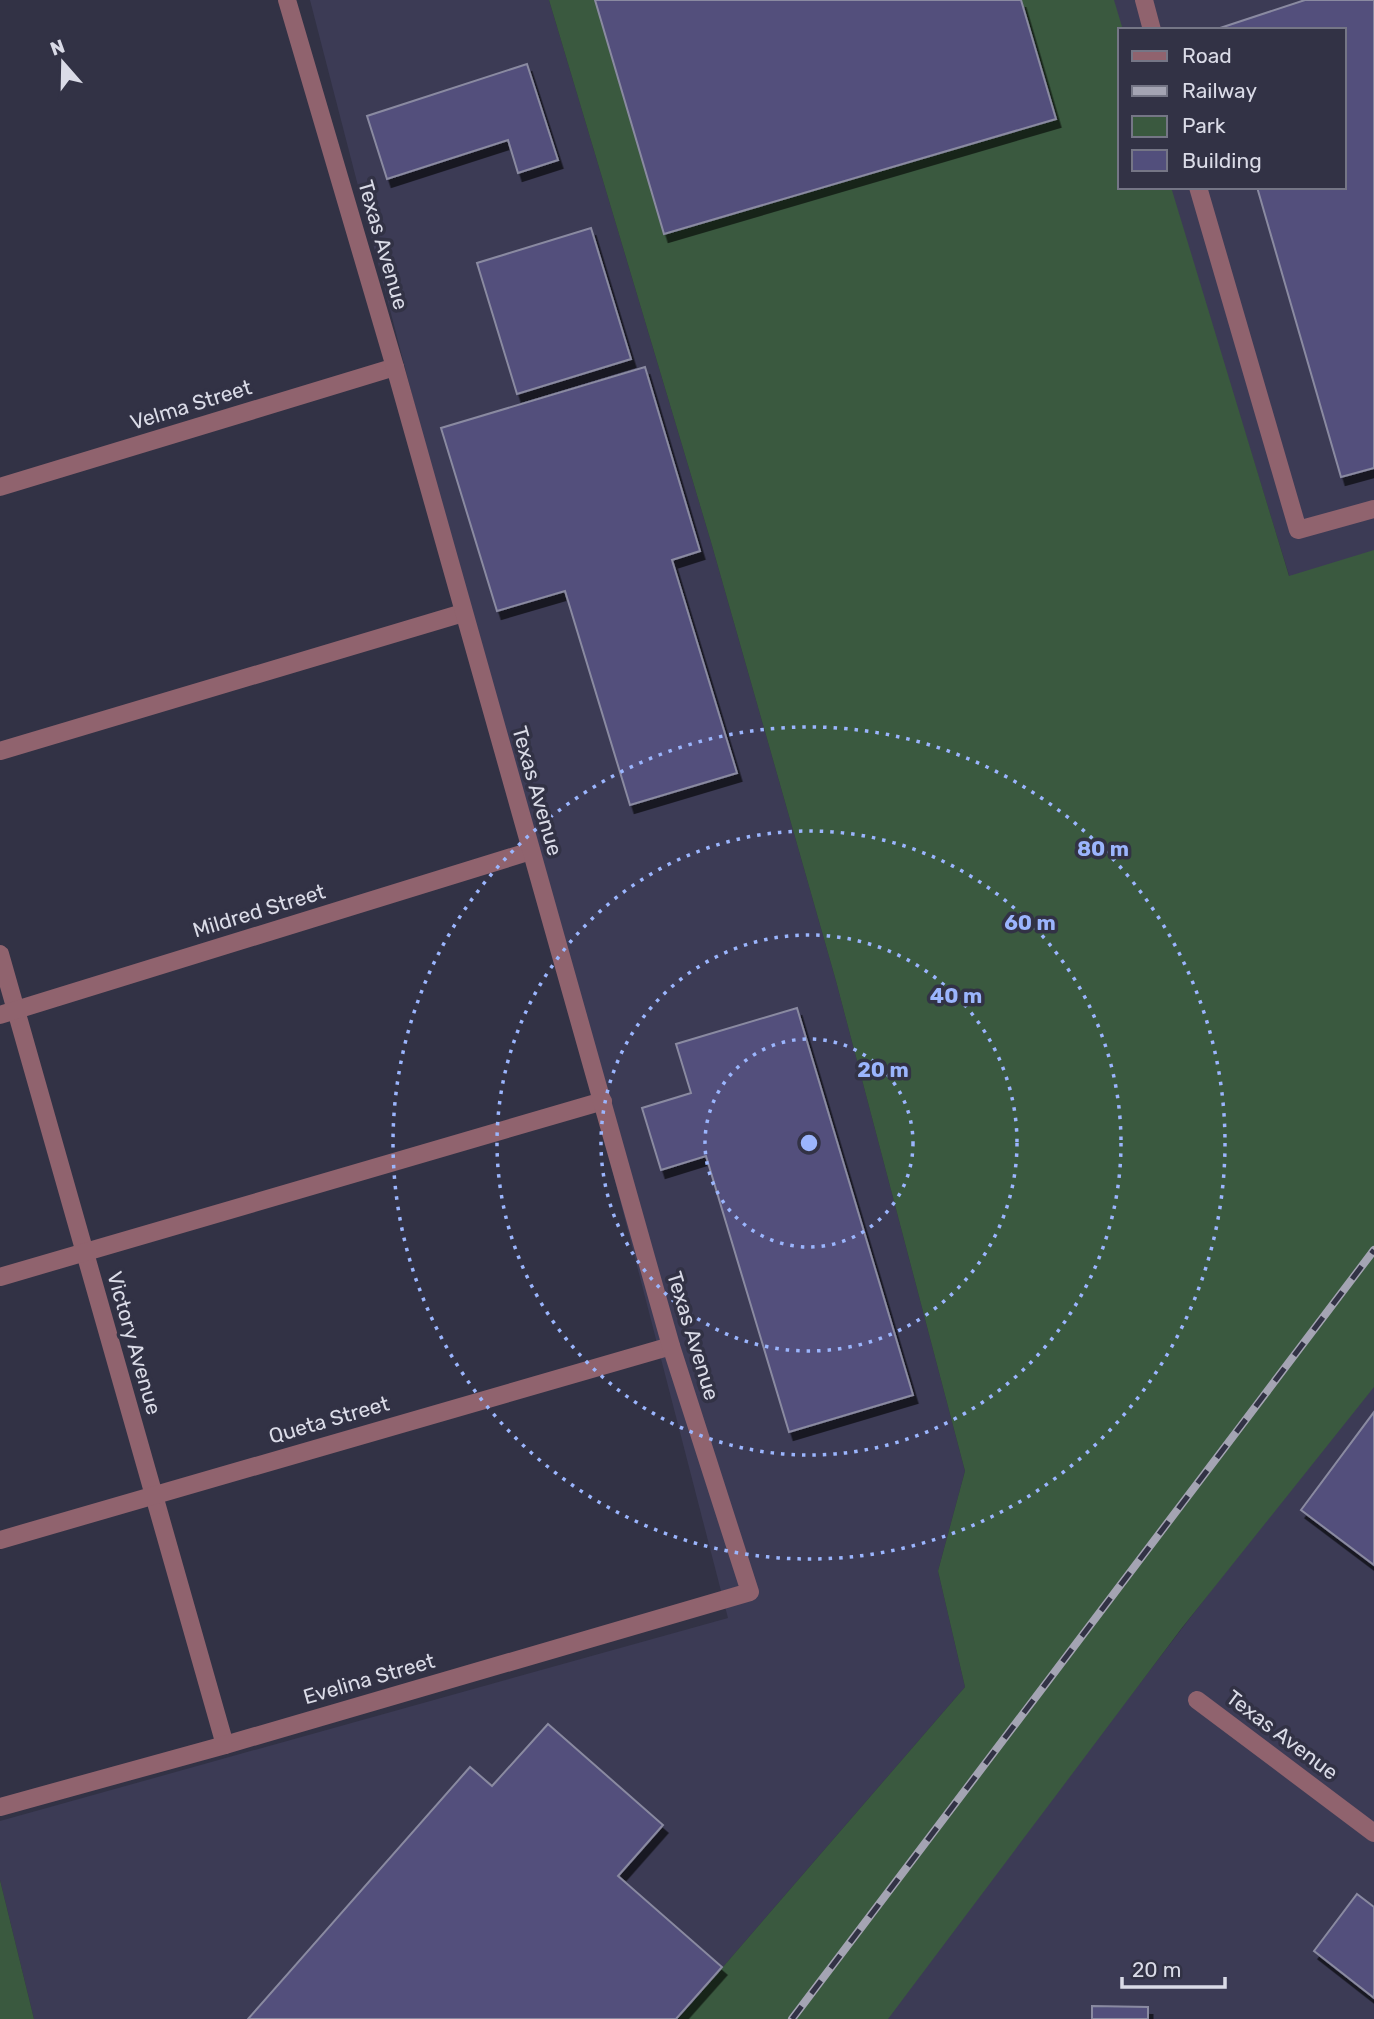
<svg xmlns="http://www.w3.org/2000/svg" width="1374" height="2019" viewBox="0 0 1374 2019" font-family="Rubik,sans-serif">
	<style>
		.built { fill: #3c3b55 }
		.green { fill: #3a593f }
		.building { fill: #524f7c; stroke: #8a8aa1; stroke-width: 2; filter: url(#shadow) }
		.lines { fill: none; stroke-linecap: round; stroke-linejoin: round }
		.minor { stroke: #90636e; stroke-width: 18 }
		.rail-casing { stroke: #a4a4b3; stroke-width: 8 }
		.rail { stroke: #323245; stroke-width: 5; stroke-dasharray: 16; stroke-linecap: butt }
		.ring { fill: none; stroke: #9bb5fd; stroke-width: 3.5; stroke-dasharray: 3.5 7 }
		.labels { text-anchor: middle; stroke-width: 7; stroke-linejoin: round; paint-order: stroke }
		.street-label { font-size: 21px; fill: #dadbe7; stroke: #323245 }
		.centre { fill: #9bb5fd; stroke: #323245; stroke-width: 3.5 }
		.ring-label { font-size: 21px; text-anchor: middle; font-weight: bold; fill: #9bb5fd; stroke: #323245; stroke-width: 7; stroke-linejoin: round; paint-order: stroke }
	</style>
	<defs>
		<filter id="shadow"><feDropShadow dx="4.5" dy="8" stdDeviation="0" flood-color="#0009"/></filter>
	</defs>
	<rect width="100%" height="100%" fill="#323245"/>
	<!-- built -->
	<g class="built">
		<polygon points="310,0 549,0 711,542 836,981 965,1471 938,1571 965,1687 678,2019 34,2019 0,1880 0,1821 728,1618"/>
		<polygon points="1111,0 1374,0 1374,577 1297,601 1169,187 1344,187 1344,30 1120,30"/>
		<polygon points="1374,1385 1374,2019 882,2019 1220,1579"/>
	</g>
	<!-- green -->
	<g class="green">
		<polygon points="549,0 1114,0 1123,30 1120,30 1120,187 1171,187 1289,576 1374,550 1374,1387 1181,1629 888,2019 678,2019 965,1687 938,1571 965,1471 836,981 711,542"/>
		<polygon points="0,1880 34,2019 0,2019"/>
	</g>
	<!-- building -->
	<g class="building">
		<polygon points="595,0 1021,0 1056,119 664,234"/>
		<polygon points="1305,0 1374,0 1374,468 1341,477 1257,187 1344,187 1344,30 1214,30"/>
		<polygon points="527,64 558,160 518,173 508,140 387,179 367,116"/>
		<polygon points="591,228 631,359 517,394 477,263"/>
		<polygon points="645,367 700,551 672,560 737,773 630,805 565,591 497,611 441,428"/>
		<polygon points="797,1008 913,1395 789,1432 706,1156 661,1170 642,1108 691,1093 676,1044"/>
		<polygon points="1374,1412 1374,1565 1301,1510"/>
		<polygon points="548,1724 663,1825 618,1876 722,1967 676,2019 248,2019 470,1767 492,1786"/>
		<polygon points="1357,1894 1374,1907 1374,1998 1314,1951"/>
		<polygon points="1092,2006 1148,2007 1148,2019 1092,2019"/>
	</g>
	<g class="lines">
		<!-- minor -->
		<g class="minor">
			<polyline points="1144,0 1152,30"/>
			<polyline points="1198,187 1298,530 1374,509"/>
			<polyline points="0,487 395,367"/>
			<polyline points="0,751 463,613"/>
			<polyline points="0,954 225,1745"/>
			<polyline points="0,1015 531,851"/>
			<polyline points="0,1277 603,1101"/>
			<polyline points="0,1540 671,1346"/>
			<polyline points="1197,1700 1374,1833"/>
			<polyline points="0,1807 225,1745 750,1592 671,1346 395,367 287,0"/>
		</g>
		<defs>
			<polyline id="rail" points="792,2019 1374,1250"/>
		</defs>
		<!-- rail casing -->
		<use href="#rail" class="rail-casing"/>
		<!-- rail -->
		<use href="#rail" class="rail"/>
	</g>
	<!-- distance rings -->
	<g class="ring">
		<circle cx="809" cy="1143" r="104"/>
		<circle cx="809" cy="1143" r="208"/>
		<circle cx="809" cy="1143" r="312"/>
		<circle cx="809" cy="1143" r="416"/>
	</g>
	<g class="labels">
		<!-- street labels -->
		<g class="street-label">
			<text transform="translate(383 245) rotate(74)" y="7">Texas Avenue</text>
			<text transform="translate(191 405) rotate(-17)" y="7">Velma Street</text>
			<text transform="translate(537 791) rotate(74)" y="7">Texas Avenue</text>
			<text transform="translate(259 911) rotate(-17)" y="7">Mildred Street</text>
			<text transform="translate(693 1336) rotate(73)" y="7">Texas Avenue</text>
			<text transform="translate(134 1343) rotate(74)" y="7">Victory Avenue</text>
			<text transform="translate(329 1420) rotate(-16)" y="7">Queta Street</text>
			<text transform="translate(369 1679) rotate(-16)" y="7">Evelina Street</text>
			<text transform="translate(1282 1735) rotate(37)" y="7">Texas Avenue</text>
		</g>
	</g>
	<circle cx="809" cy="1143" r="10" class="centre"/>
	<g class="ring-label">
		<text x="1103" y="856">80 m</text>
		<text x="1030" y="930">60 m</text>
		<text x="956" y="1003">40 m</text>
		<text x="883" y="1077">20 m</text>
	</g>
	<!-- legend -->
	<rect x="1118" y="28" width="228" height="161" fill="#323245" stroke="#757686" stroke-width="2"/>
	<rect x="1132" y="51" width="35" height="10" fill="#90636e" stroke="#757686" stroke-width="2"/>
	<text x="1182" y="63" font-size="21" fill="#dadbe7">Road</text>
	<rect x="1132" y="86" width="35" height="10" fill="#a4a4b3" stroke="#757686" stroke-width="2"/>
	<text x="1182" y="98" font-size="21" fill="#dadbe7">Railway</text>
	<rect x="1132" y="116" width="35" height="21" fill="#3a593f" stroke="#757686" stroke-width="2"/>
	<text x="1182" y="133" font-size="21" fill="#dadbe7">Park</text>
	<rect x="1132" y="150" width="35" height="21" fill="#524f7c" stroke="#757686" stroke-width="2"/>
	<text x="1182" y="168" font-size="21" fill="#dadbe7">Building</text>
	<!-- north arrow -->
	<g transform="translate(63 63) rotate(340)" stroke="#323245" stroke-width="5" paint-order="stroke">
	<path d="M0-5L12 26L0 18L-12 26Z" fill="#dadbe7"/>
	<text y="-10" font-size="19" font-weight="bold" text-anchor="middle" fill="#dadbe7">N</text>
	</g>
	<!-- scale -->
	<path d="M1122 1977v10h103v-10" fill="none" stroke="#dadbe7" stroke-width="3.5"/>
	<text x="1132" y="1977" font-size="21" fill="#dadbe7" stroke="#323245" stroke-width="5" paint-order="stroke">20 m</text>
</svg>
